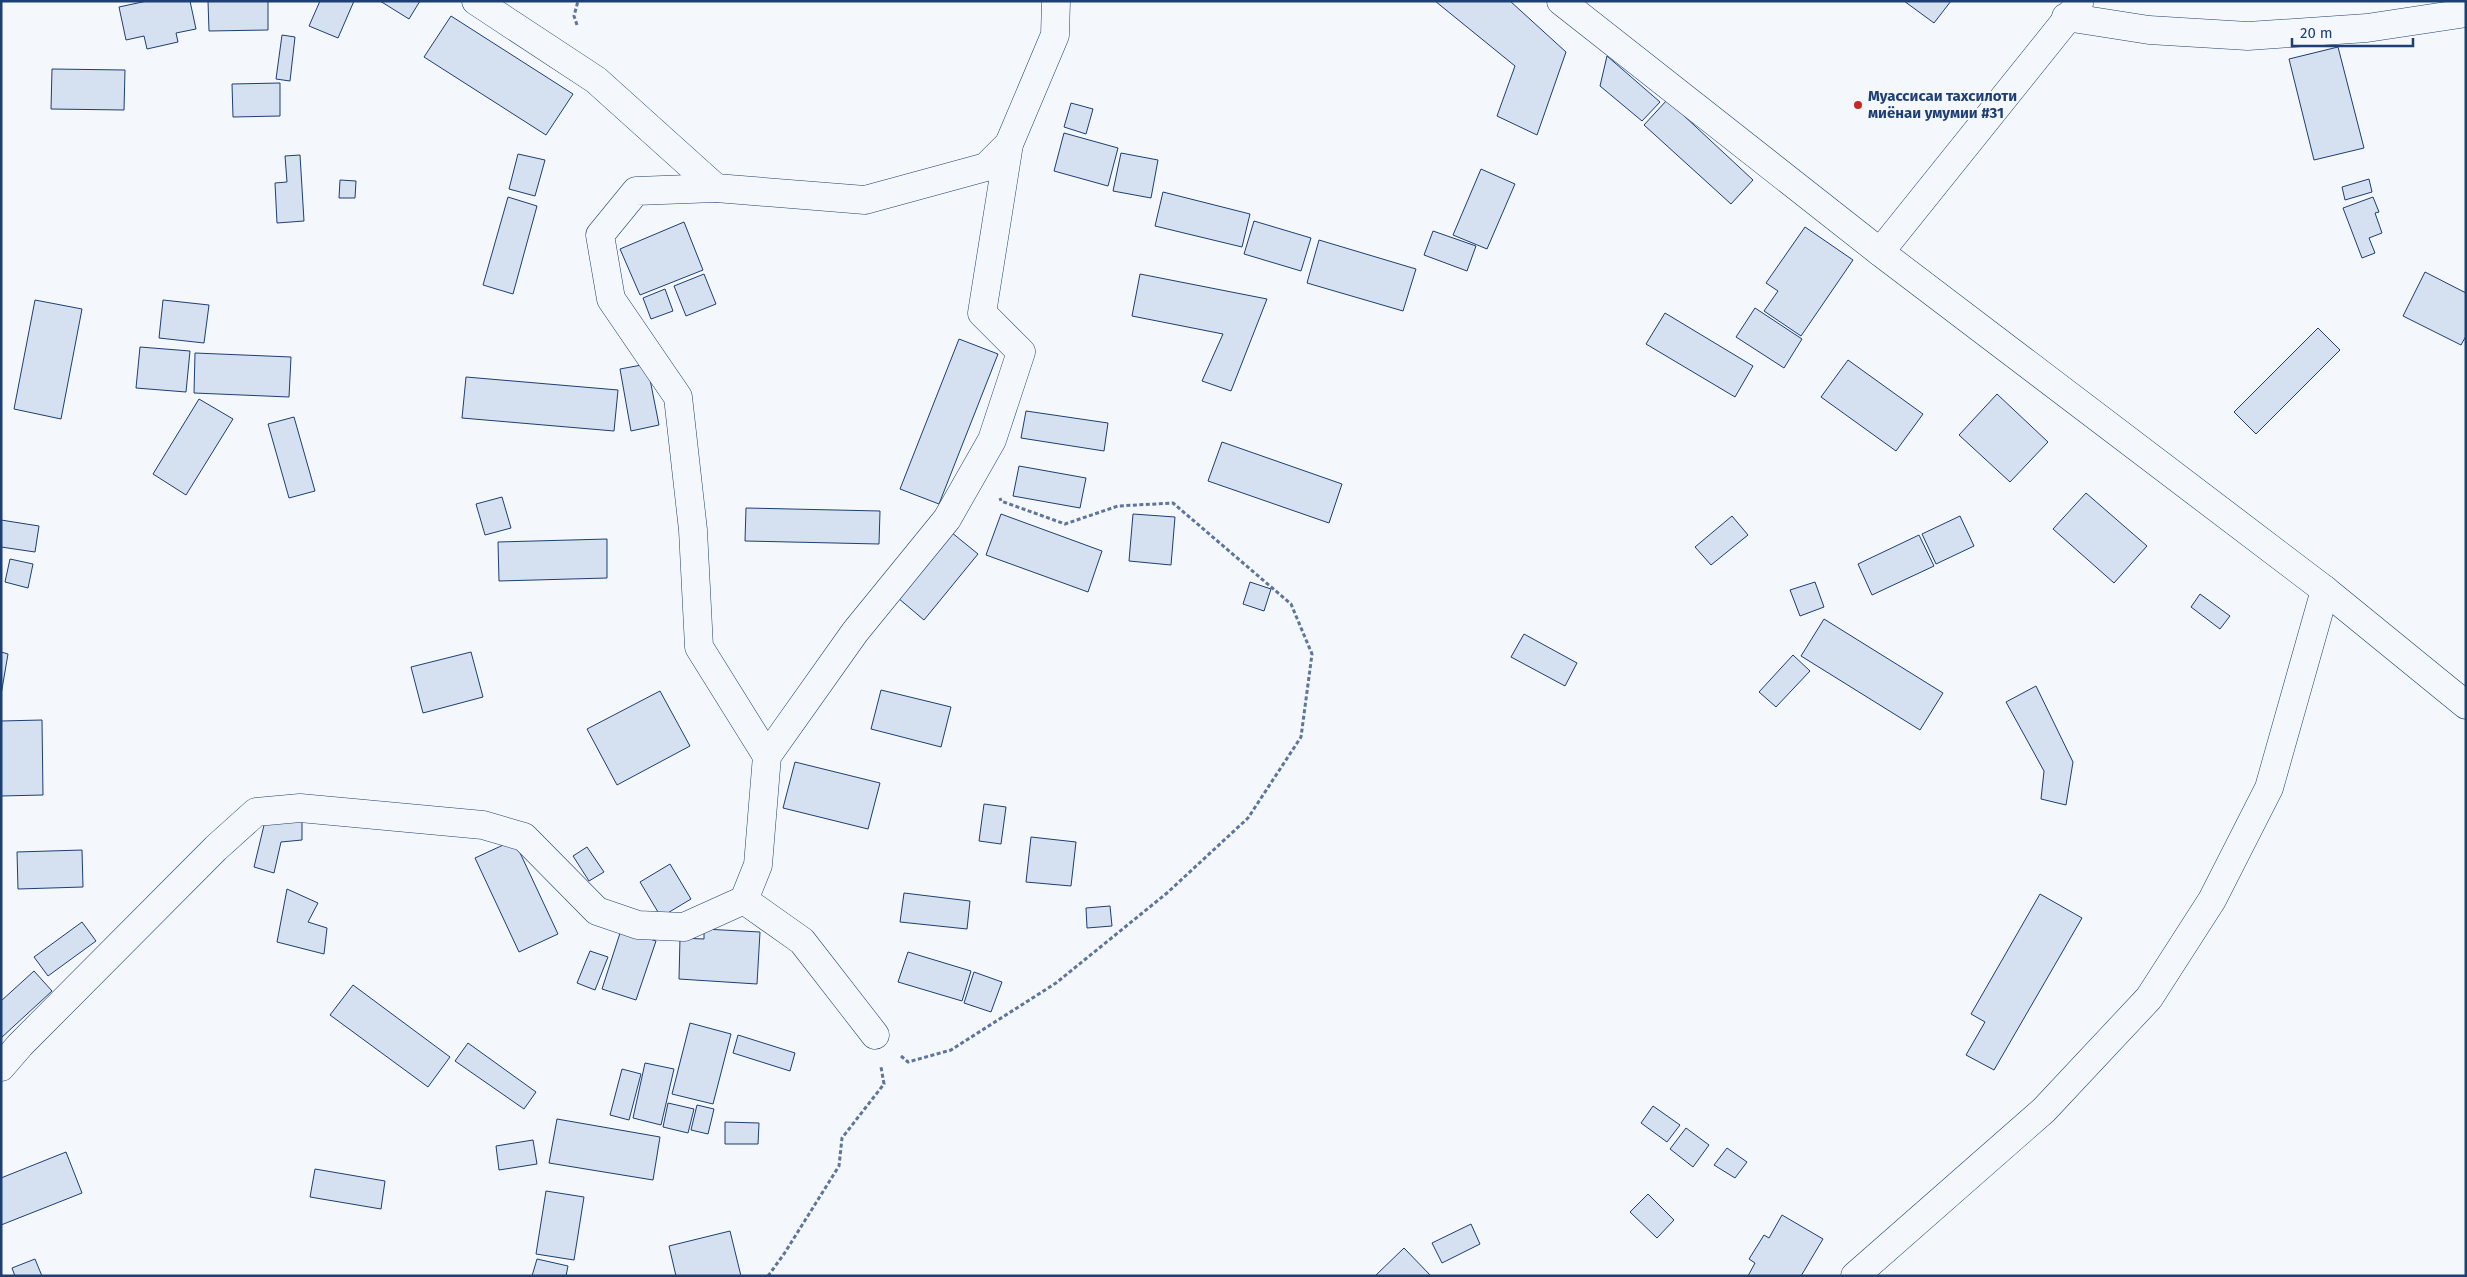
<svg xmlns="http://www.w3.org/2000/svg" width="2467" height="1277" viewBox="0 0 2467 1277" font-family="'Fira Sans',sans-serif">
	<style>
		.building { fill: #d5e0f0; stroke: #1d3f73 }
		.lines { fill: none; stroke-linecap: round; stroke-linejoin: round }
		.minor-casing { stroke: #1d3f73; stroke-width: 29 }
		.path { stroke: #5e769c; stroke-width: 3; stroke-dasharray: 4 2.5; stroke-linecap: butt }
		.minor { stroke: #f4f7fb; stroke-width: 28 }
		.poi-dot { fill: #c62828; stroke: #f4f7fb; stroke-width: 2 }
		.labels { text-anchor: middle; stroke-width: 4; stroke-linejoin: round; paint-order: stroke }
		.poi-label { font-size: 15px; font-weight: bold; fill: #1d3f73; stroke: #f4f7fb; text-anchor: start }
	</style>
	<rect width="100%" height="100%" fill="#f4f7fb"/>
	<!-- building -->
	<g class="building">
		<polygon points="147,1 190,1 196,29 176,33 178,42 147,49 144,36 126,40 119,7"/>
		<polygon points="208,1 268,1 268,30 209,31"/>
		<polygon points="320,1 354,1 338,38 309,26"/>
		<polygon points="380,1 420,1 409,19"/>
		<polygon points="1435,1 1510,1 1566,52 1537,135 1497,116 1515,66"/>
		<polygon points="1904,1 1951,1 1934,23"/>
		<polygon points="451,16 573,94 546,135 424,57"/>
		<polygon points="282,35 295,37 290,81 276,79"/>
		<polygon points="2338,47 2364,148 2314,160 2289,59"/>
		<polygon points="1607,56 1660,102 1642,121 1600,86"/>
		<polygon points="52,69 125,70 124,110 51,109"/>
		<polygon points="280,83 280,116 233,117 232,84"/>
		<polygon points="1667,100 1753,180 1731,204 1644,125"/>
		<polygon points="1071,103 1093,109 1086,134 1064,127"/>
		<polygon points="1064,133 1118,148 1108,186 1054,171"/>
		<polygon points="1121,153 1158,160 1151,198 1113,191"/>
		<polygon points="518,154 545,160 535,196 509,189"/>
		<polygon points="300,155 304,221 277,223 275,183 287,182 285,156"/>
		<polygon points="1481,169 1515,184 1487,249 1453,235"/>
		<polygon points="2369,179 2372,192 2345,200 2342,187"/>
		<polygon points="340,180 356,181 355,198 339,198"/>
		<polygon points="1163,192 1250,214 1242,247 1155,226"/>
		<polygon points="508,197 537,206 513,294 483,285"/>
		<polygon points="2373,197 2379,212 2375,213 2382,233 2369,238 2375,253 2362,258 2343,208"/>
		<polygon points="1254,221 1311,238 1301,271 1244,254"/>
		<polygon points="684,222 703,270 640,295 620,249"/>
		<polygon points="1805,227 1853,260 1801,336 1764,311 1778,291 1766,283"/>
		<polygon points="1433,231 1476,246 1467,271 1424,255"/>
		<polygon points="1319,240 1416,269 1403,311 1307,283"/>
		<polygon points="2425,272 2466,293 2466,336 2461,345 2403,316"/>
		<polygon points="704,274 716,304 686,316 674,286"/>
		<polygon points="1140,274 1267,299 1231,391 1202,381 1223,334 1132,316"/>
		<polygon points="665,289 673,311 651,319 643,298"/>
		<polygon points="35,300 82,309 61,419 14,409"/>
		<polygon points="163,300 209,305 204,343 159,338"/>
		<polygon points="1755,308 1802,339 1784,368 1736,337"/>
		<polygon points="1665,313 1753,366 1735,397 1646,344"/>
		<polygon points="2318,328 2340,350 2256,434 2234,412"/>
		<polygon points="959,339 998,354 939,504 900,489"/>
		<polygon points="140,347 190,351 186,392 136,388"/>
		<polygon points="195,353 291,357 289,397 194,393"/>
		<polygon points="1848,360 1923,414 1896,451 1821,397"/>
		<polygon points="647,364 659,425 631,431 620,369"/>
		<polygon points="466,377 618,390 614,431 462,418"/>
		<polygon points="1997,394 2048,442 2010,482 1959,435"/>
		<polygon points="199,399 233,419 186,495 153,474"/>
		<polygon points="1026,411 1108,423 1104,451 1021,438"/>
		<polygon points="294,417 315,491 289,498 268,424"/>
		<polygon points="1222,442 1342,484 1329,523 1208,481"/>
		<polygon points="1019,466 1086,478 1080,508 1013,496"/>
		<polygon points="2086,493 2147,546 2114,583 2053,529"/>
		<polygon points="502,497 511,528 485,535 476,504"/>
		<polygon points="746,508 880,511 879,544 745,541"/>
		<polygon points="1001,514 1102,551 1088,592 986,555"/>
		<polygon points="1133,514 1175,517 1171,565 1129,561"/>
		<polygon points="1732,516 1748,535 1711,565 1695,547"/>
		<polygon points="1960,516 1974,546 1936,564 1922,534"/>
		<polygon points="1,520 39,526 35,552 1,547"/>
		<polygon points="951,532 978,554 924,620 898,598"/>
		<polygon points="1919,535 1934,566 1872,595 1858,564"/>
		<polygon points="607,539 607,578 499,581 498,542"/>
		<polygon points="10,559 33,564 28,588 5,582"/>
		<polygon points="1250,582 1271,589 1264,611 1243,604"/>
		<polygon points="1815,582 1824,607 1800,616 1790,590"/>
		<polygon points="2200,594 2230,616 2220,629 2191,607"/>
		<polygon points="1824,619 1943,693 1920,730 1801,656"/>
		<polygon points="1524,634 1577,663 1565,686 1511,657"/>
		<polygon points="1,652 8,654 1,695"/>
		<polygon points="471,652 483,697 423,713 411,667"/>
		<polygon points="1793,655 1810,671 1776,707 1759,692"/>
		<polygon points="2036,686 2073,762 2066,805 2041,799 2044,771 2006,702"/>
		<polygon points="881,690 951,707 941,747 871,729"/>
		<polygon points="660,691 690,746 617,785 587,729"/>
		<polygon points="42,720 43,795 1,796 1,721"/>
		<polygon points="795,762 880,783 868,829 783,808"/>
		<polygon points="984,804 1006,807 1001,844 979,841"/>
		<polygon points="302,819 302,840 281,842 274,873 254,867 265,821"/>
		<polygon points="1031,837 1076,842 1071,886 1026,882"/>
		<polygon points="514,840 558,934 519,952 475,858"/>
		<polygon points="587,847 604,872 589,881 573,856"/>
		<polygon points="82,850 83,887 18,889 17,852"/>
		<polygon points="670,864 691,899 661,917 640,882"/>
		<polygon points="287,889 318,903 308,922 327,928 324,954 277,942"/>
		<polygon points="904,893 970,901 967,929 900,922"/>
		<polygon points="2040,894 2082,918 1994,1070 1966,1055 1985,1022 1971,1014"/>
		<polygon points="1110,906 1112,926 1087,928 1086,908"/>
		<polygon points="82,922 96,941 48,976 34,957"/>
		<polygon points="704,929 760,932 757,984 679,979 680,938 704,939"/>
		<polygon points="621,930 656,941 636,1000 602,989"/>
		<polygon points="590,951 608,957 595,990 577,983"/>
		<polygon points="908,952 971,971 962,1001 898,982"/>
		<polygon points="34,971 52,991 1,1038 1,1001"/>
		<polygon points="974,972 1002,982 991,1012 964,1003"/>
		<polygon points="353,985 450,1057 428,1087 330,1015"/>
		<polygon points="690,1023 731,1034 713,1104 672,1094"/>
		<polygon points="738,1035 795,1053 790,1071 733,1053"/>
		<polygon points="468,1043 536,1092 524,1109 455,1061"/>
		<polygon points="645,1063 674,1069 661,1125 633,1118"/>
		<polygon points="622,1069 641,1074 629,1120 610,1115"/>
		<polygon points="668,1103 694,1109 688,1133 663,1127"/>
		<polygon points="697,1105 714,1109 708,1134 691,1130"/>
		<polygon points="1653,1106 1680,1125 1667,1142 1641,1123"/>
		<polygon points="557,1119 660,1137 653,1180 549,1163"/>
		<polygon points="725,1122 759,1123 758,1144 725,1144"/>
		<polygon points="1686,1128 1709,1145 1693,1167 1670,1149"/>
		<polygon points="533,1140 537,1164 499,1170 496,1146"/>
		<polygon points="1727,1148 1747,1162 1735,1178 1714,1165"/>
		<polygon points="66,1152 82,1193 1,1225 1,1178"/>
		<polygon points="315,1169 385,1181 381,1209 310,1197"/>
		<polygon points="546,1191 584,1197 574,1260 536,1254"/>
		<polygon points="1648,1194 1674,1220 1657,1238 1630,1212"/>
		<polygon points="1782,1215 1823,1239 1801,1276 1748,1276 1755,1263 1749,1259 1764,1235 1769,1238"/>
		<polygon points="1471,1224 1480,1244 1442,1263 1432,1243"/>
		<polygon points="730,1231 741,1276 676,1276 669,1246"/>
		<polygon points="1404,1248 1431,1276 1375,1276"/>
		<polygon points="35,1259 42,1276 15,1276 12,1268"/>
		<polygon points="537,1259 568,1266 566,1276 532,1276"/>
	</g>
	<g class="lines">
		<defs>
			<g id="minor">
				<polyline points="476,1 596,80 716,188"/>
				<polyline points="1561,1 1880,252 2325,590 2466,705"/>
				<polyline points="2066,17 2149,30 2248,36 2367,28 2466,13"/>
				<polyline points="1880,252 2079,4"/>
				<polyline points="767,756 699,647 693,530 678,397 611,299 600,235 636,191 716,188 865,200 986,167 1009,144"/>
				<polyline points="744,900 802,941 875,1035"/>
				<polyline points="1,1067 20,1045 216,848 256,812 300,808 483,825 524,837 597,911 638,925 684,927 744,900 758,865 767,756 855,632 947,519 992,440 1021,352 982,313 1009,144 1055,35 1056,1"/>
				<polyline points="1855,1276 2044,1110 2149,998 2212,900 2269,788 2325,590"/>
			</g>
		</defs>
		<!-- minor casing -->
		<use href="#minor" class="minor-casing"/>
		<!-- path -->
		<g class="path">
			<polyline points="577,25 574,16 578,1"/>
			<polyline points="901,1056 908,1062 951,1050 1056,983 1167,893 1248,818 1301,737 1312,654 1291,604 1173,503 1118,506 1065,524 1001,501 1000,498"/>
			<polyline points="768,1276 784,1254 839,1166 842,1138 884,1084 881,1067"/>
		</g>
		<!-- minor -->
		<use href="#minor" class="minor"/>
	</g>
	<!-- markers -->
	<circle class="poi-dot" cx="1858" cy="105" r="5"/>
	<g class="labels">
		<!-- poi labels -->
		<g class="poi-label">
			<text x="1868" y="101">Муассисаи тахсилоти<tspan x="1868" dy="17">миёнаи умумии #31</tspan></text>
		</g>
	</g>
	<!-- border -->
	<rect width="2467" height="1277" fill="none" stroke="#1d3f73" stroke-width="5"/>
	<!-- scale -->
	<path d="M2292 38v8h121v-8" fill="none" stroke="#1d3f73" stroke-width="2.5"/>
	<text x="2300" y="38" font-size="15" fill="#1d3f73" stroke="#f4f7fb" stroke-width="4" paint-order="stroke">20 m</text>
</svg>
